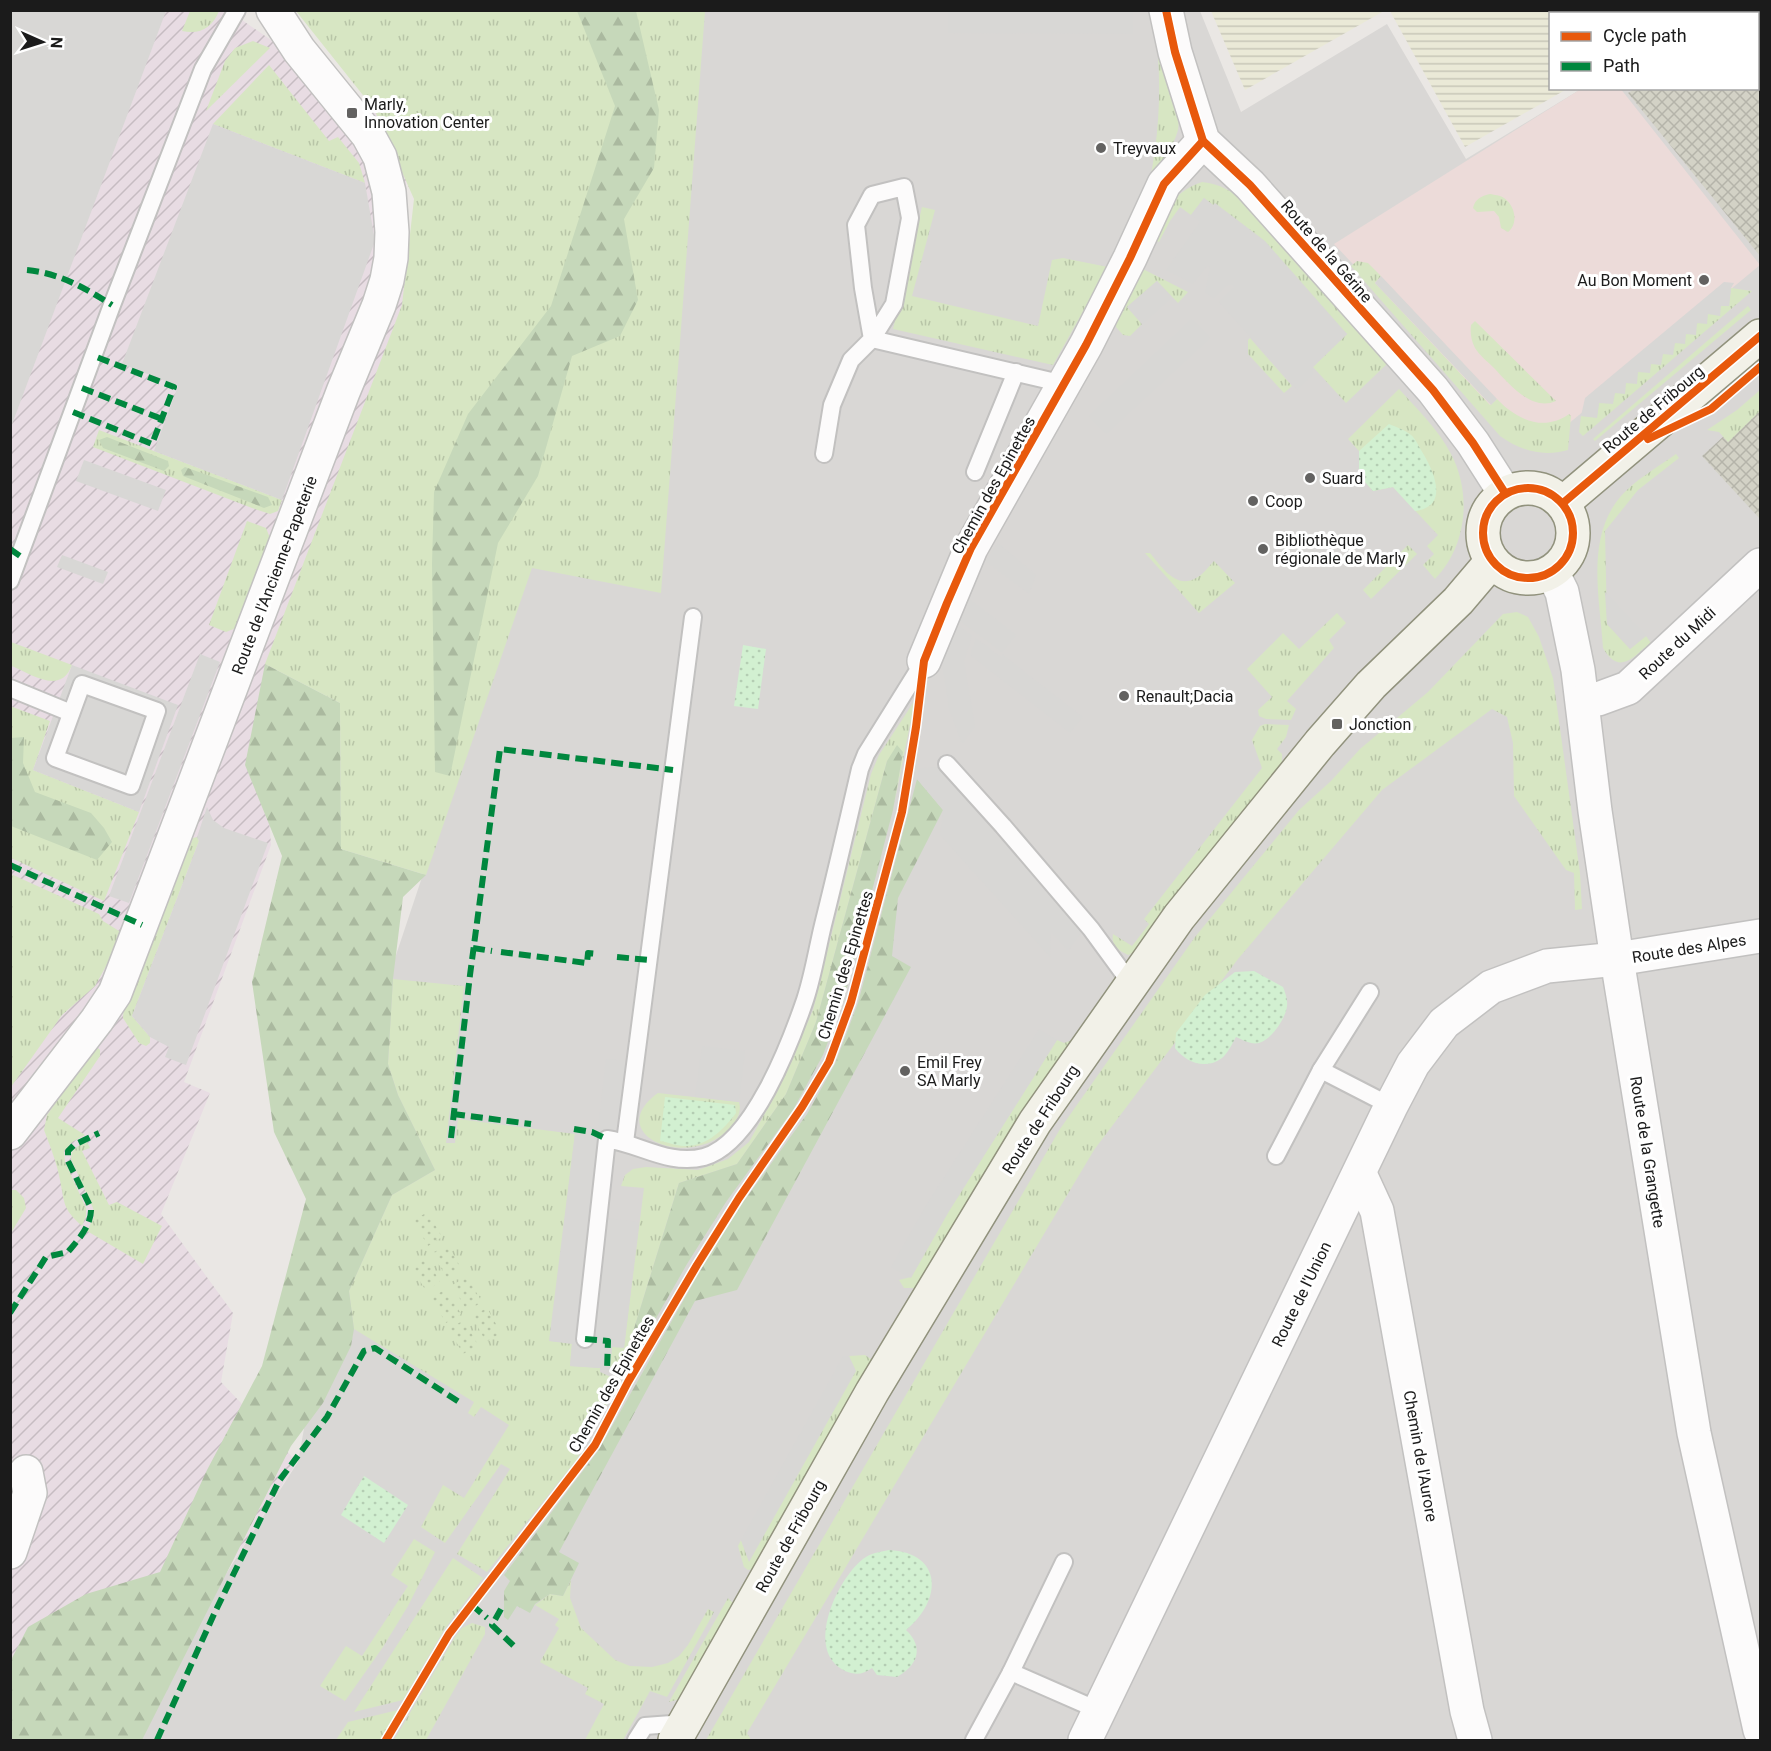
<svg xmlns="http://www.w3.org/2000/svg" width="1771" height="1751" viewBox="0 0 1771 1751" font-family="Roboto,sans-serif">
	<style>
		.residential { fill: #d9d7d5 }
		.commercial { fill: #ecdbd9 }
		.industrial { fill: url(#industrial-furrows) }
		.construction { fill: url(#construction-cross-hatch) }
		.farmland { fill: url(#farmland-rules) }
		.grass { fill: url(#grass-tufts) }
		.forest { fill: url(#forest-firs) }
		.park { fill: url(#park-dots) }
		.garden { fill: url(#garden-dots) }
		.parking { fill: #d8d7d5 }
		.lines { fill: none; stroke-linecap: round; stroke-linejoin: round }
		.lane-casing { stroke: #c2c1c0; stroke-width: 20 }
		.street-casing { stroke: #c2c1c0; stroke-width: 36 }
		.secondary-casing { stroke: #91927d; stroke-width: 36 }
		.lane { stroke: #fcfbfb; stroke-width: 16 }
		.street { stroke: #fcfbfb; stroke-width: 33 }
		.secondary { stroke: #f2f1e8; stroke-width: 33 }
		.quiet { stroke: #00873e; stroke-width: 6; stroke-dasharray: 12 6; stroke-linecap: butt }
		.cycleway-casing { stroke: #fff; stroke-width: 11 }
		.cycleway { stroke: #e8590c; stroke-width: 8 }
		.poi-dot { fill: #636261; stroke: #fff; stroke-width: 2 }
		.labels { text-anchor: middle; stroke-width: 6; stroke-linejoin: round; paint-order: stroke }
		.poi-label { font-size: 16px; fill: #1b1b1b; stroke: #fff; text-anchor: start }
		.street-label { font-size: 16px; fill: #1b1b1b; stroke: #fff }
	</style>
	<defs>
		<pattern id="industrial-furrows" width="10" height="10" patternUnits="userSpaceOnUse" patternTransform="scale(1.5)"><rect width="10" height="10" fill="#e8dce3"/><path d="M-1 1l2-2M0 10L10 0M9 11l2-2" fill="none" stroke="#c6bcc2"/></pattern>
		<pattern id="construction-cross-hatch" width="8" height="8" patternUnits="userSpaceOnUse" patternTransform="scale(1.5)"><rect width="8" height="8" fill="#d3d2c6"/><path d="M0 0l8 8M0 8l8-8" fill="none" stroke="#b5b4aa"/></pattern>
		<pattern id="farmland-rules" width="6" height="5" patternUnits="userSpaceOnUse" patternTransform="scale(1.5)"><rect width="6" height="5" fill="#eae9d7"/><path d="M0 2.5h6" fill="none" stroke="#c8c7b8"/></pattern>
		<pattern id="grass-tufts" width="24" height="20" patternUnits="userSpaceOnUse" patternTransform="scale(1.5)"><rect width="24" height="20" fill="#d7e6c3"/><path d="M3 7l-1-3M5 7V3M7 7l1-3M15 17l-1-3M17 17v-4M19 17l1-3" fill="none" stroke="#b8c5a7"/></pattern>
		<pattern id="forest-firs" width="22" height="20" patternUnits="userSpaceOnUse" patternTransform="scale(1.5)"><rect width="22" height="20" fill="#c6d8ba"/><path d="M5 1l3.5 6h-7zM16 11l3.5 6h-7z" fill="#aab99f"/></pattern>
		<pattern id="park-dots" width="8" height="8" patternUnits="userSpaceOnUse" patternTransform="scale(1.5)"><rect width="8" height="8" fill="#d2f0d1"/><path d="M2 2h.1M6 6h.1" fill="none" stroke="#b4cdb3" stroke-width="1.8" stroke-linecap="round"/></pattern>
		<pattern id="garden-dots" width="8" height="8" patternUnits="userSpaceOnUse" patternTransform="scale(1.5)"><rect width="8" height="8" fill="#d7e6c3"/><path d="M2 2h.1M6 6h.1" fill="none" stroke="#b8c5a7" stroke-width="1.8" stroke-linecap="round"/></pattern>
	</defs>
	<rect width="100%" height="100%" fill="#eae7e4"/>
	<!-- residential -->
	<polygon class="residential" points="630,11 1200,11 1241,112 1387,24 1466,159 1581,89 1758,88 1758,14 1727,13 1733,11 1760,11 1760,1740 119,1740 298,1462 382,997 522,578"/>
	<!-- commercial -->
	<polygon class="commercial" points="1620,88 1760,265 1544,444 1518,439 1334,244 1581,89"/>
	<!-- industrial -->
	<polygon class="industrial" points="11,11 229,11 405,133 409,308 260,696 271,845 184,1082 210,1093 161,1214 233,1313 221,1382 297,1462 119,1740 11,1740"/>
	<!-- construction -->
	<g class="construction">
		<polygon points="1758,37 1760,41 1760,256 1628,93 1636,88 1758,88"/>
		<polygon points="1760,403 1760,519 1702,456"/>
	</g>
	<!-- farmland -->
	<g class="farmland">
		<polygon points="1211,11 1384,11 1245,90"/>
		<polygon points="1390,11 1722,11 1716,14 1550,14 1550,88 1567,89 1465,147"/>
	</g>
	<!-- grass -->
	<g class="grass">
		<path d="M190,11V10L219,11C212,28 200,35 182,31Z"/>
		<polygon points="296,11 705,11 661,593 532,568 426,875 341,849 340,703 265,664 402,305 414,199 374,109"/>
		<polygon points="253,41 270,48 206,111 225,61 235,48"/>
		<path d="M1158,57H1163C1168,76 1182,111 1178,130C1173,148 1160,164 1150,180C1158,139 1161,99 1158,57Z"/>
		<polygon points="269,65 329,141 338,137 359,163 365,183 213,124"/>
		<path d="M1202,182C1221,184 1231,191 1245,202L1388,363L1346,403L1313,367L1347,334L1213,205L1204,198L1191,215L1180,207L1170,221L1159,242L1149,238C1164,213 1172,192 1202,182Z"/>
		<path d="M1490,194C1495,195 1500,195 1504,198C1515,205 1519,224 1508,232L1501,228L1499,217L1494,211L1477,212L1473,208C1475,199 1481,196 1490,194Z"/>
		<polygon points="922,207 935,210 912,296 1038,326 1052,260 1063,258 1108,267 1053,365 893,329"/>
		<path d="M1357,261L1368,263L1381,276L1375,283L1490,405L1497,399C1517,420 1544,432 1569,414L1571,416L1568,450C1543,457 1521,451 1500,436L1351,266Z"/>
		<polygon points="1137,266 1188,292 1178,303 1157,281 1127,307 1142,324 1130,336 1123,335 1116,327 1117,319"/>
		<polygon points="1731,288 1752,291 1583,436 1579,432 1581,416 1597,417 1599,403 1615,393 1638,372 1663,354 1708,314 1721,306 1729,306"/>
		<polygon points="1748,306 1751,310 1595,441 1593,439"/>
		<path d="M1475,321L1556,401C1532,412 1509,384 1494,368C1488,362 1479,355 1475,348C1471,340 1470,333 1471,325Z"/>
		<polygon points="1250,338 1292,386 1284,393 1248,354 1248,340"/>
		<path d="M1399,389C1417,409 1439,430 1451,454C1472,494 1467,546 1435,579L1423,565L1434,554L1427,546L1438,535L1393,487L1373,491L1359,475V451L1348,439Z"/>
		<polygon points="1760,390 1760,411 1728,442 1719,432 1707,430 1737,410"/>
		<polygon points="99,430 282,500 278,511 270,514 252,508 93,447"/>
		<path d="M1676,454L1679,458L1638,490L1605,531L1607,624L1630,649L1646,636L1651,643L1653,650L1650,653L1644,648C1629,663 1616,671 1603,648C1600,598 1585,538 1621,496C1635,480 1658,467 1676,454Z"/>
		<polygon points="247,521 266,528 270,538 236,628 226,632 209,625"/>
		<polygon points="1408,545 1417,554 1371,599 1363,590"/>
		<path d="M1145,553H1150C1161,566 1176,590 1196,578C1203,575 1209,566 1214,561L1235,583L1199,613Z"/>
		<polygon points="1517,612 1528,617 1539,637 1553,678 1580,873 1582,909 1575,910 1574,873 1566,870 1514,796 1513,743 1507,717 1492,709 1382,790 1238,959 1094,1150 747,1733 751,1740 706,1740 1060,1129 1195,937 1299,810 1331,781 1360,749 1428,692 1503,614"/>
		<polygon points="1337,613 1346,623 1329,640 1334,648 1287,701 1296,709 1291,720 1266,719 1259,716 1258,710 1272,697 1247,669 1283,633 1299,649"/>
		<path d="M11,642L72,665C61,695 32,675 12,666Z"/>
		<polygon points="915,700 893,810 903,752 887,761 816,1022 786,1094 737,1164 679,1183 628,1348 619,1366 627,1369 624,1374 610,1367 612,1347 624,1347 644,1188 621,1186 625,1175 633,1169 646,1167 698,1170 728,1159 749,1142 779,1088 813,1010 871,774 879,755"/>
		<polygon points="10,706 50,721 33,770 139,812 104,901 11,858"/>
		<path d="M1265,724L1289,725L1286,737L1277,749L1282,754V762L1135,952L1128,955C1118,950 1111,946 1113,934L1132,946L1149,924L1144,919L1262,768L1252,740L1260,726Z"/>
		<polygon points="197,837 199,841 132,1016 150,1037 150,1043 146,1046 139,1043 123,1018 124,1004 139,976 193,838"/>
		<polygon points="11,874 99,914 103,921 124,934 95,986 62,1015 11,1087"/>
		<polygon points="393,979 464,986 446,1143 455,1143 458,1119 575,1134 550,1341 572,1343 570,1366 600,1368 600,1372 620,1381 577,1459 487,1572 457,1554 510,1469 501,1464 445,1543 421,1527 443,1485 464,1498 509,1425 481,1407 474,1417 468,1413 474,1402 354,1329 349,1291 392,1195 435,1170 398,1095 388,1064"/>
		<polygon points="1057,1040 1064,1043 1072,1040 1016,1124 915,1288 904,1288 899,1280 911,1277 949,1211"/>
		<path d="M98,1048L100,1050V1056L58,1118L85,1135L72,1142L64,1151L65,1162L86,1208V1216L82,1226C62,1208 65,1204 60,1180C57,1163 50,1146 44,1130L47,1115L93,1050Z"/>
		<path d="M658,1093L739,1102C742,1111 737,1120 731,1127C689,1173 601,1134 658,1093Z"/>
		<path d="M87,1142L90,1148L82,1151L109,1205L117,1202L162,1226L143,1264L87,1231L94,1217L93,1208L71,1159C71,1148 78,1146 87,1142Z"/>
		<polygon points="11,1190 16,1190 24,1198 26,1208 11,1233"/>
		<polygon points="865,1355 871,1359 873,1367 759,1567 748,1570 744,1567 738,1546 741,1540 749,1561 855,1371 849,1356"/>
		<polygon points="414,1539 435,1552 408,1606 383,1647 345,1701 320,1686 346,1646 362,1656 408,1586 391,1575"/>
		<polygon points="453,1558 483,1578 444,1630 403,1700 354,1712"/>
		<polygon points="571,1580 570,1598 581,1628 615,1660 630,1666 652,1667 668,1663 679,1656 688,1645 708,1609 714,1612 667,1697 650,1691 623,1740 585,1740 604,1704 585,1694 588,1688 540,1662 559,1628 555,1625 559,1619 535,1605 550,1594 563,1596"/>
		<polygon points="728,1598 733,1603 734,1613 680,1699 669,1702"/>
		<polygon points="472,1623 485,1627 485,1634 426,1740 394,1740 455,1637 462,1628"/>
		<polygon points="398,1710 381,1740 336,1740 348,1722"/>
	</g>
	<!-- forest -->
	<g class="forest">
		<polygon points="577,11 636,11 659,110 654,168 624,219 638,300 620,336 572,356 538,476 498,543 450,776 435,772 432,564 434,492 468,414 551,306 615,106"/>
		<polygon points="107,437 168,461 169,466 164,471 103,448 99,440"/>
		<polygon points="185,467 268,497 272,505 264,508 183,476 181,470"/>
		<polygon points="265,664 340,703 341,849 426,875 403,897 393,979 388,1064 398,1095 435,1170 392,1195 349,1291 354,1329 351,1346 323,1403 291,1446 142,1740 11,1740 11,1660 28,1627 86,1594 160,1572 207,1470 262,1366 306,1199 274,1132 252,982 282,856 245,765"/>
		<polygon points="24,737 23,763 35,792 91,813 104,828 112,842 97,860 11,826 11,738"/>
		<polygon points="897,745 903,752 893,810 844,999 823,1055 793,1110 726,1202 687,1264 627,1369 619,1366 628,1348 679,1183 737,1164 786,1094 816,1022 887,761"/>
		<polygon points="917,779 943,810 898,898 892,956 911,967 737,1290 695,1301 559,1552 579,1563 563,1596 550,1594 535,1604 530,1613 517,1606 508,1620 504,1617 504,1591 510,1581 504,1575 598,1451 703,1266 744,1201 807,1114 835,1064 858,1003"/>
	</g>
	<!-- park -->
	<g class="park">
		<path d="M1389,424C1396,427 1405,430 1411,435C1415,438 1418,445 1421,450C1433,469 1451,507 1415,511L1393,487L1373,491L1359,475V451Z"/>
		<polygon points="743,645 766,649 758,709 734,706"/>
		<path d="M1254,971L1283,987C1285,992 1288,1000 1287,1006C1286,1018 1271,1040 1259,1043C1251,1045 1243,1040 1236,1037C1232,1044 1228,1053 1222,1058C1206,1070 1186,1063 1175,1048L1176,1033L1205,995L1235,972Z"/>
		<path d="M665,1097L735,1105L736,1113C724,1129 707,1147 684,1146C676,1146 668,1142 660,1141Z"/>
		<polygon points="364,1476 408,1505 384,1543 341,1515"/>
		<path d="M889,1550C944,1553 942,1601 906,1630C925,1648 917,1666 897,1677L877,1675L872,1668C865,1673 859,1675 851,1673C801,1658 835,1581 863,1559C871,1553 879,1552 889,1550Z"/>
	</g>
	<!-- garden -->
	<g class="garden">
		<polygon points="428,1212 442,1237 428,1246 413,1220"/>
		<polygon points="448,1245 462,1270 447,1278 432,1253"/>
		<polygon points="426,1257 440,1282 426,1291 411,1266"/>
		<polygon points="467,1277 482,1302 467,1311 452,1285"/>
		<polygon points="446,1289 461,1314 446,1323 431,1298"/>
		<polygon points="487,1308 501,1333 486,1342 472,1316"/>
		<polygon points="464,1320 478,1345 463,1354 449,1329"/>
	</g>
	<!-- parking -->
	<g class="parking">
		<polygon points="11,10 166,11 11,427 10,11"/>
		<polygon points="948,11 1133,11 1133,34 948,33"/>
		<polygon points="213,124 365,183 375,241 282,500 154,451 178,386 122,364"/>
		<polygon points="1204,198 1213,205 1215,203 1265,241 1347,334 1313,367 1313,375 1297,390 1219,302 1234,287 1233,285 1228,285 1214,299 1205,292 1210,268 1208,265 1193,284 1166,270 1200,222 1191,215"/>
		<polygon points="1381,276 1497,399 1491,405 1375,283"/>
		<polygon points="1157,281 1172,297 1142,324 1127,307"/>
		<polygon points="1724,282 1734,283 1731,288 1729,306 1721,306 1720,316 1708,314 1707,324 1697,323 1696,335 1686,334 1685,344 1675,343 1673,355 1663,354 1661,365 1651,364 1650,373 1638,372 1637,384 1626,383 1625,394 1615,393 1613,404 1599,403 1597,418 1581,416 1585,398"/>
		<polygon points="1192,319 1210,338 1106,434 1089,416"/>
		<polygon points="84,460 166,490 158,511 76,481"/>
		<polygon points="998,543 1036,575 1029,594 985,561"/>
		<polygon points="62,555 108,572 103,584 57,567"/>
		<polygon points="1605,592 1646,636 1630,649 1607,624"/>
		<polygon points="968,598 1016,635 1002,652 959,620"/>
		<polygon points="954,622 972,636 964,661 975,726 962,744 949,708 942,662 943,653"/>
		<polygon points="976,638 1002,658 1002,654 1083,717 1070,733 970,655"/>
		<polygon points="200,654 220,662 129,903 109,896"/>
		<polygon points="72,665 178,705 139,812 33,770"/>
		<polygon points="938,767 1082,932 1068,951 1051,932 1050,957 940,835 943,810 917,779 919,768"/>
		<polygon points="207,807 213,820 224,828 268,843 186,1065 165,1057 169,1047 150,1037 132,1016 199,841 197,837"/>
		<polygon points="1039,1029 1057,1040 949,1211 911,1278 891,1267 925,1207"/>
		<polygon points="702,1046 745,1051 739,1102 695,1097"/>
		<polygon points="606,1059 626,1061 608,1218 639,1222 624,1348 612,1347 610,1367 600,1368 570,1366 572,1344 549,1341 576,1125 598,1128"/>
		<polygon points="843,1356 849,1356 856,1371 749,1562 741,1540"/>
	</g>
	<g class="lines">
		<defs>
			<g id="lane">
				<polyline points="872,339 1064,384"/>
				<polyline points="824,454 832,405 851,360 872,339 894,304 910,218 904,187 872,195 856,225 863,288 872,339"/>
				<polyline points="975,472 1016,372"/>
				<polyline points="10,581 112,305 203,69 237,10"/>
				<polygon points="82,684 157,711 131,786 55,758"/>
				<polyline points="10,688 71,713"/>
				<polyline points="947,764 1003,826 1091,929 1132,985"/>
				<polyline points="1370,992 1321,1070 1391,1106"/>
				<polyline points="625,1142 693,617"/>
				<polyline points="1276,1156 1321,1070"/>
				<path d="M585,1339L607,1139C640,1144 669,1166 704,1157C752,1144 790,1044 805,1000C813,976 817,950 823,925C836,873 848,821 860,769L866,754L924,661"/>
				<polyline points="1064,1562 1011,1672 1100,1711"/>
				<polyline points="636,1740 645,1726 685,1723"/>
				<polyline points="974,1740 1011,1672"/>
			</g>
			<g id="street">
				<polyline points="1166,10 1175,52 1203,141 1250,185 1433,390 1473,443 1505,493"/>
				<polyline points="1552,572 1562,592 1578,670 1595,811 1617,959 1694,1433 1760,1730"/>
				<polyline points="924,661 971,548 1086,345 1130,258 1164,184 1203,141"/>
				<polyline points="1583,701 1598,699 1628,688 1760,565"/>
				<polyline points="10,1133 97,1020 115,993 343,392 379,305 387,280 391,258 392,232 389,192 380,157 368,135 299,50 273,10"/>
				<polyline points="1360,1174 1377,1211 1467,1711 1475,1740"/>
				<polyline points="10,1552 30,1493 26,1472"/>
				<polyline points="1085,1740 1391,1106 1413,1064 1444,1023 1491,987 1547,966 1617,959 1760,936"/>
			</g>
			<g id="secondary">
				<circle cx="1528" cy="533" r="45"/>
				<polyline points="1563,503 1760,336"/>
				<polyline points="675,1740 872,1392 1035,1122 1179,917 1320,743 1371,685 1458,601 1492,561"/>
			</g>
		</defs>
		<!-- lane casing -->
		<use href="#lane" class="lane-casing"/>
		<!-- street casing -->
		<use href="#street" class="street-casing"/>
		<!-- secondary casing -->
		<use href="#secondary" class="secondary-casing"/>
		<!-- lane -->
		<use href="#lane" class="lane"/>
		<!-- street -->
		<use href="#street" class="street"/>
		<!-- secondary -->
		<use href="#secondary" class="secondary"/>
		<!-- quiet -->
		<g class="quiet">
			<path d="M27,270C59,273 85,288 112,305"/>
			<polyline points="82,388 162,419"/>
			<polyline points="73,412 152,444 174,387 94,356"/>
			<polyline points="10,549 20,556"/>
			<polyline points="10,865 142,925"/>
			<polyline points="473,948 492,951"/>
			<polyline points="501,952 587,963 588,953 599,954"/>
			<polyline points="617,957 649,960"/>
			<polyline points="453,1114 531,1124"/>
			<polyline points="574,1129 592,1132 607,1139"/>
			<polyline points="451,1138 470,975 500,749 673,770"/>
			<path d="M10,1313L46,1257L68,1252C78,1240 92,1225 91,1208L68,1161V1151L74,1145L99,1133"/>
			<polyline points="585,1339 608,1341 607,1370"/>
			<polyline points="472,1605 487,1618"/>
			<polyline points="501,1609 492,1625 517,1649"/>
			<polyline points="157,1740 215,1612 279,1481 327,1417 364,1351 375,1348 459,1402"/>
		</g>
		<defs>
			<g id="cycleway">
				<polyline points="1166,10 1175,52 1203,141 1250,185 1433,390 1473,443 1505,493"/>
				<polyline points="1648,439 1711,409 1760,367"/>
				<circle cx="1528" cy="533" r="45"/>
				<polyline points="1563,503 1760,336"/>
				<polyline points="386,1740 449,1634 595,1445 628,1382 697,1265 739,1198 802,1107 829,1062 851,1002 902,812 916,727 924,661 947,603 971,548 1086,345 1130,258 1164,184 1203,141"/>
			</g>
		</defs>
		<!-- cycleway casing -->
		<use href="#cycleway" class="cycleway-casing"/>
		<!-- cycleway -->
		<use href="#cycleway" class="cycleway"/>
	</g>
	<!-- markers -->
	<g class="poi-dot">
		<rect x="346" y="107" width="12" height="12" rx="3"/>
		<circle cx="1101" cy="148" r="6"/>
		<circle cx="1704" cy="280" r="6"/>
		<circle cx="1310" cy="478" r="6"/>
		<circle cx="1253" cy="501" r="6"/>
		<circle cx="1263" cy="549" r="6"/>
		<circle cx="1124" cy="696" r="6"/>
		<rect x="1331" y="718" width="12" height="12" rx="3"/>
		<circle cx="905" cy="1071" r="6"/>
	</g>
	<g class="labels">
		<!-- poi labels -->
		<g class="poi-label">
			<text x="364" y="110">Marly,<tspan x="364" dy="18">Innovation Center</tspan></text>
			<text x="1113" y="154">Treyvaux</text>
			<text x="1692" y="286" text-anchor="end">Au Bon Moment</text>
			<text x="1322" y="484">Suard</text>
			<text x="1265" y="507">Coop</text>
			<text x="1275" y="546">Bibliothèque<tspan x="1275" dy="18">régionale de Marly</tspan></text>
			<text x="1136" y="702">Renault;Dacia</text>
			<text x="1349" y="730">Jonction</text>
			<text x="917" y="1068">Emil Frey<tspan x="917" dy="18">SA Marly</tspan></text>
		</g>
		<!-- street labels -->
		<g class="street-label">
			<text transform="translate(1327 251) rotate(49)" y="6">Route de la Gérine</text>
			<text transform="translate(1653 409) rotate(-40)" y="6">Route de Fribourg</text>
			<text transform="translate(993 485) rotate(-61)" y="6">Chemin des Epinettes</text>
			<text transform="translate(274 575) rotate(-69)" y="6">Route de l'Ancienne-Papeterie</text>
			<text transform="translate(1677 643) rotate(-43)" y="6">Route du Midi</text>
			<text transform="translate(1689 948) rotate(-9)" y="6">Route des Alpes</text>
			<text transform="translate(845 965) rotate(-73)" y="6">Chemin des Epinettes</text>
			<text transform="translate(1040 1119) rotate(-57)" y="6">Route de Fribourg</text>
			<text transform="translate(1648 1152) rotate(81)" y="6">Route de la Grangette</text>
			<text transform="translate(1301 1294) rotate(-64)" y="6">Route de l'Union</text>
			<text transform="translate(611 1384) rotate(-60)" y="6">Chemin des Epinettes</text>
			<text transform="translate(1421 1456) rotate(80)" y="6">Chemin de l'Aurore</text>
			<text transform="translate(790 1536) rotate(-61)" y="6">Route de Fribourg</text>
		</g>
	</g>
	<!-- border -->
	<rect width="1771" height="1751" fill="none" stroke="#1b1b1b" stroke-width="24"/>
	<!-- legend -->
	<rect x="1549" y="12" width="210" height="78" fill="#ffffff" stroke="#a4a4a4" stroke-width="1.5"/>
	<rect x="1561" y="32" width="30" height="9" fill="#e8590c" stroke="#a4a4a4" stroke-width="1.5"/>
	<text x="1603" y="42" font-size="18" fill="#1b1b1b">Cycle path</text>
	<rect x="1561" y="62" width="30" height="9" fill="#00873e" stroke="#a4a4a4" stroke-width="1.5"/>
	<text x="1603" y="72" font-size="18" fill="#1b1b1b">Path</text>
	<!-- north arrow -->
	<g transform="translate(42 42) rotate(93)" stroke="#ffffff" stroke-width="4.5" paint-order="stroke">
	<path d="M0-4.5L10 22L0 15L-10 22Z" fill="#1b1b1b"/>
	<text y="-9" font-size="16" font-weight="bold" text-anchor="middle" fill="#1b1b1b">N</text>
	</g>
</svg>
